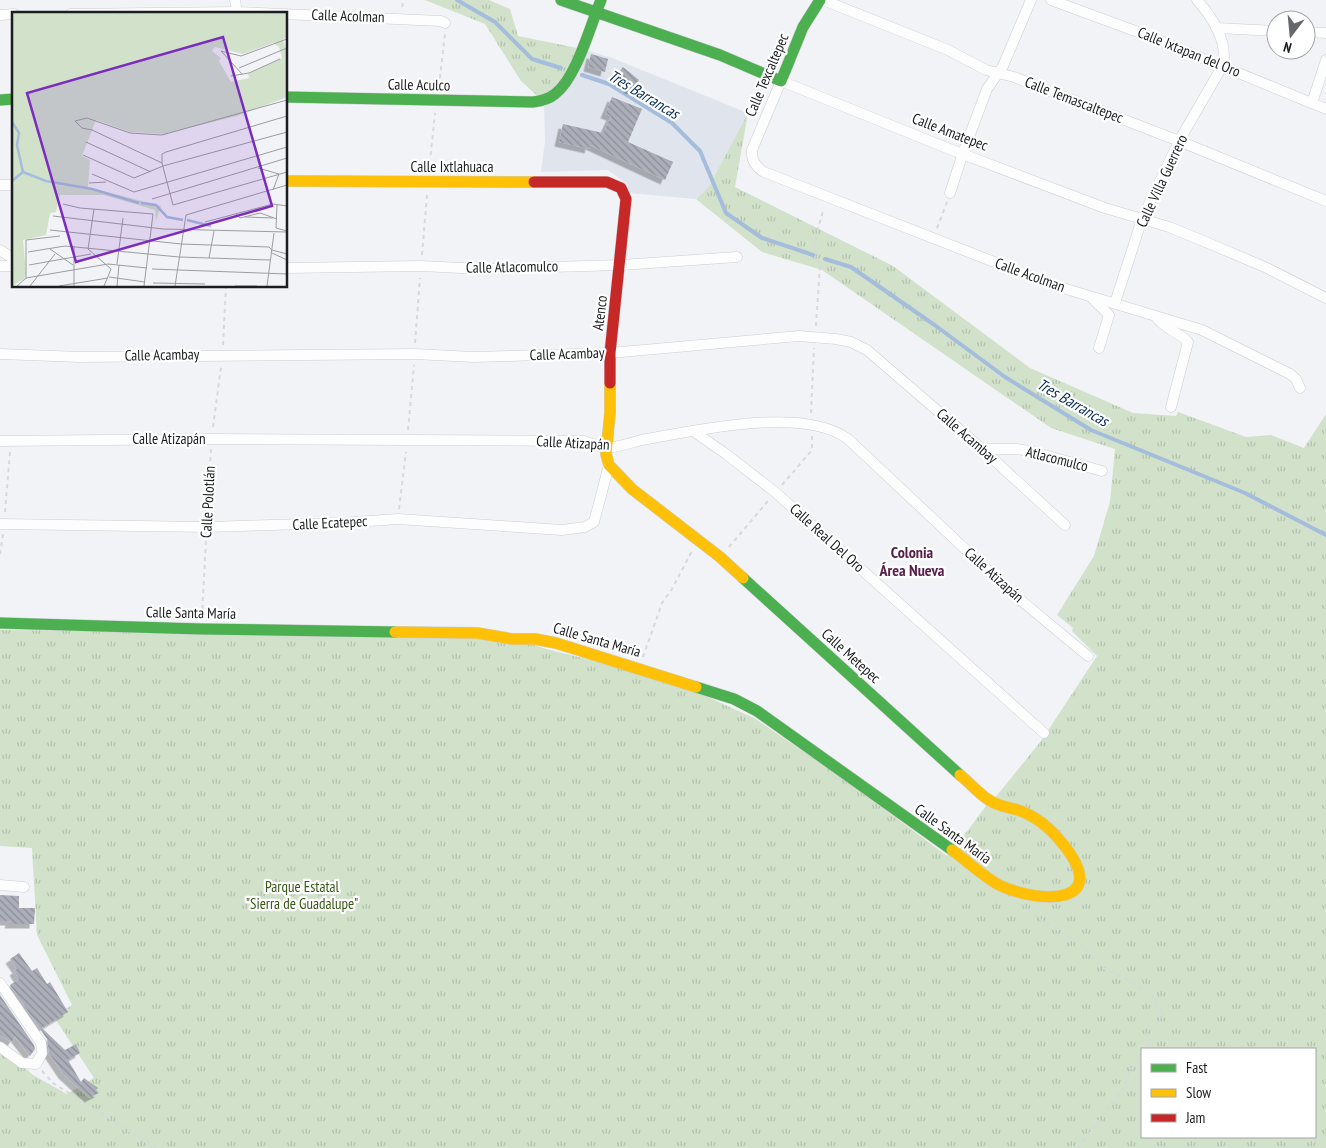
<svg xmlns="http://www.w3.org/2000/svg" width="1326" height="1148" viewBox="0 0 1326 1148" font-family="'PT Sans Narrow',sans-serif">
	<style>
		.built { fill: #e0e4ed }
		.grass { fill: url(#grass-tufts); fill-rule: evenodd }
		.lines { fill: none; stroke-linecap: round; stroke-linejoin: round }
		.stream { stroke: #a5bddc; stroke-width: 4 }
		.building { fill: url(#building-back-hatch); filter: url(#shadow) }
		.street-casing { stroke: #cdced1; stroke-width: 11 }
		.fast-casing { stroke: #cdced1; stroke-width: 12 }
		.slow-casing { stroke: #cdced1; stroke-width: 12 }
		.jam-casing { stroke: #cdced1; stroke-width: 12 }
		.path { stroke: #d8d8d9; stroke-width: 2; stroke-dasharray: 4 4; stroke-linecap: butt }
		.street { stroke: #fdfdfe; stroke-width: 10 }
		.fast { stroke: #4caf50; stroke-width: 11 }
		.slow { stroke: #ffc107; stroke-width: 11 }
		.jam { stroke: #c62828; stroke-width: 11 }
		.labels { text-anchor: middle; stroke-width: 4.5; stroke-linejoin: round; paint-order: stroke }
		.street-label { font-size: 15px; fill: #1c1d20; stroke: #fff }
		.park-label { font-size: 15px; fill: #365815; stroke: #fff }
		.water-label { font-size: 16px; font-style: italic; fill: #0a2e55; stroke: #fff }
		.neighbourhood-label { font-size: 16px; font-weight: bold; fill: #57204c; stroke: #fff }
		.inset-river { fill: none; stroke: #a5bddc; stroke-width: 2.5 }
		.inset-road { fill: none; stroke: #9c9da1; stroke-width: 1 }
		.view { fill: #7b2cbf; fill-opacity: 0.15; stroke: #7b2cbf; stroke-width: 2.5 }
		.inset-edge { fill: none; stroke: #1c1d20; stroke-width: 2.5 }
	</style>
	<defs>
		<pattern id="grass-tufts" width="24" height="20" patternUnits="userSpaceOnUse" patternTransform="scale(1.25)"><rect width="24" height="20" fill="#d1e1ca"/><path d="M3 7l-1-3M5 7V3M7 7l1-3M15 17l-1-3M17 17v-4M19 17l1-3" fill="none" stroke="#b3c1ad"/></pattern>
		<pattern id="building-back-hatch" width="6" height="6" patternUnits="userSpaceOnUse" patternTransform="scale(1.25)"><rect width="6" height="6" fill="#acafb9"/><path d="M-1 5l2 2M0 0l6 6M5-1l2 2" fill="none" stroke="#8b8e96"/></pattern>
		<filter id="shadow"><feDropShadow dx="-4.5" dy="4.5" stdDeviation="0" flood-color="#0004"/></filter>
	</defs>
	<rect width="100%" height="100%" fill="#f1f3f7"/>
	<!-- built -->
	<polygon class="built" points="582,49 612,58 748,113 708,188 696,199 627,193 628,185 608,170 541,172 545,141 544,102"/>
	<!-- grass -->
	<g class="grass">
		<polygon points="425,0 489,0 510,9 518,36 582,49 544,102 521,81 485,24"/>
		<path d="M748,113L735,187L893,266L1030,368L1133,413L1176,416L1178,412L1246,437L1271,435L1304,448L1326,414V1148H0V1049L7,1052L33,1075L67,1094L94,1078L54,1017L72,1005L37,935L32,848L0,846V630L436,633L535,645L546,649L615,666L688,688L754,718L844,779L947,856L969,829L988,803L990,804L1041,741L1097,656L1072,631L1073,628L1057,615L1094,556L1110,502L1115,449L1051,428L822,270L762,252L696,199L708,188ZM1142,1049H1315V1137H1142Z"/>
	</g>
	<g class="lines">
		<!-- stream -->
		<g class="stream">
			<polyline points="457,0 495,22 532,59 561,68"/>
			<polyline points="582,75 609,84 672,123 700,151 726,213 762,238 813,255"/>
			<polyline points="825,259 851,267 936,326 1005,377 1091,430 1245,493 1326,535"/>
		</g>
	</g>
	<!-- building -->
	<g class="building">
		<polygon points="591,54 608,59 605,72 588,67"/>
		<polygon points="623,67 639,80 631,90 615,77"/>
		<polygon points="612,97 642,109 628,142 673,162 665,180 590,145 589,149 559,142 563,124 603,133 611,116 605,114"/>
		<polygon points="0,895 19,896 19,908 35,908 34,924 9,924 10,921 0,921"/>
		<polygon points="19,953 32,971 37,968 47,984 50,982 68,1012 42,1028 65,1050 76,1044 80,1053 68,1060 81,1082 84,1078 98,1088 96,1090 99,1093 89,1098 63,1074 49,1053 47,1039 10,985 19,979 14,971 17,969 10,959"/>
		<polygon points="0,995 34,1045 35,1049 30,1056 15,1037 12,1042 0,1035"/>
	</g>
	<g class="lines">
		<defs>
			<g id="street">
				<polyline points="235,0 237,12"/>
				<polyline points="823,0 948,50 986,70 1014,77 1179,141 1326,201"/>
				<polyline points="1051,0 1146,35 1326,109"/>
				<polyline points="70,14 237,12 441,21 445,23"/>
				<polyline points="0,15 14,14"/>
				<polyline points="1216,28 1276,31"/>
				<polyline points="1306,32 1326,33"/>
				<polyline points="1312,103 1326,60"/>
				<polyline points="0,185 14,185"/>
				<polyline points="950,193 963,153 987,89 1003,66 1031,0"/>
				<polyline points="0,250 14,259"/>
				<polyline points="0,266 14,266"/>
				<polyline points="286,268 421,266 481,269 621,265 737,257"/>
				<polyline points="1092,298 1109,315 1099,348"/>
				<path d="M1115,303L1142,219L1179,141L1223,65C1228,41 1212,17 1197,0"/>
				<path d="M1157,318C1165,329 1179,332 1188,342L1171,407"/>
				<polyline points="0,354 80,357 415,354 473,357 610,353 799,336 836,339 851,342 867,350 982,449 1065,525"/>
				<path d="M1300,388L1296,379L1290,374L1202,330L1053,285L764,172C756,167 751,160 752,150L781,81L952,150L1105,208L1169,227L1201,240L1267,268L1326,298"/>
				<polyline points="693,431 726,454 775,492 1044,733"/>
				<path d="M0,441L212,439L584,441C591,443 598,447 606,448C615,448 636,441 647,439C699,430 803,406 848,439L1012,593L1088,656"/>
				<polyline points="982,449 1016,449 1030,451 1102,471"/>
				<polyline points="0,524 207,527 340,523 398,519 562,530 585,527 594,522 609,465"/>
				<polyline points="0,885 24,887"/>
				<polyline points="0,983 41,1043 42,1053 36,1064 22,1063 0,1047"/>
			</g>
			<g id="fast">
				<polyline points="561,0 720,55 781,81 803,27 820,0"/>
				<path d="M286,97L533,102C541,101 549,99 555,94C577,77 590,26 601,0"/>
				<polyline points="0,100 14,99"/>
				<polyline points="743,578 960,775"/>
				<polyline points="0,623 201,629 395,632"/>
				<polyline points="696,687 734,699 757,711 952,850"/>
			</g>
			<g id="slow">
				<polyline points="286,181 534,182"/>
				<polyline points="610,383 610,413 606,454 609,465 632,489 720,557 743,578"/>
				<polyline points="395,632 477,633 512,639 535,639 556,643 696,687"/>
				<path d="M952,850C967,861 985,878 1001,886C1042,904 1112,905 1063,844C1051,829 1036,816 1018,810C1008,807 997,806 989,800C979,794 970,783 960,775"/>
			</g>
			<polyline id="jam" points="534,182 607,182 621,188 626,199 610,353 610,383"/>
		</defs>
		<!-- street casing -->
		<use href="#street" class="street-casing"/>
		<!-- fast casing -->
		<use href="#fast" class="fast-casing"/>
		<!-- slow casing -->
		<use href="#slow" class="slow-casing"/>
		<!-- jam casing -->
		<use href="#jam" class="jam-casing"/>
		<!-- path -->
		<g class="path">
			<polyline points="402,7 404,0"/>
			<polyline points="439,86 445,34"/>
			<polyline points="429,171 435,113"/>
			<polyline points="937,228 947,202"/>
			<polyline points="422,255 427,195"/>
			<polyline points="816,326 820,265 814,242 824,208"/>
			<polyline points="415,343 420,278"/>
			<polyline points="223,345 226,286"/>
			<polyline points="811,413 814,348"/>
			<polyline points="213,427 221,367"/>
			<polyline points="408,430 414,365"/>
			<polyline points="782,485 812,450 812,436"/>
			<polyline points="399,509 406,452"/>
			<polyline points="5,512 10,452"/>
			<polyline points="207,517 211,449"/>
			<polyline points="729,547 768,501"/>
			<polyline points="0,554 3,534"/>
			<polyline points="202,617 206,539"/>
			<polyline points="643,657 662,603 672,589 692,551"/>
			<polyline points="1028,909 1032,914 1083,946 1103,968 1129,980 1153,996 1164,1015 1147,1034 1147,1049"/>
			<polyline points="42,1071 53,1083 156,1148"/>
			<polyline points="1078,1148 1122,1091 1130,1071 1142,1056"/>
		</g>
		<!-- street -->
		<use href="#street" class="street"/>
		<!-- fast -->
		<use href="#fast" class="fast"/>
		<!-- slow -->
		<use href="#slow" class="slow"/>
		<!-- jam -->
		<use href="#jam" class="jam"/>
	</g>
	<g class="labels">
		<!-- street labels -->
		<g class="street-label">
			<text transform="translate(348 16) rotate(2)" y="5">Calle Acolman</text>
			<text transform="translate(1189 52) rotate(22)" y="5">Calle Ixtapan del Oro</text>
			<text transform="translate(767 75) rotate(-67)" y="5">Calle Texcaltepec</text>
			<text transform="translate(419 85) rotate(1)" y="5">Calle Aculco</text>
			<text transform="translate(1074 100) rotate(21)" y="5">Calle Temascaltepec</text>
			<text transform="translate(950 132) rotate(21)" y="5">Calle Amatepec</text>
			<text x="452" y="172">Calle Ixtlahuaca</text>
			<text transform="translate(1162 181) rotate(-65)" y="5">Calle Villa Guerrero</text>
			<text transform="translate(512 267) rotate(-1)" y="5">Calle Atlacomulco</text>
			<text transform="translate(1030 275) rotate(20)" y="5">Calle Acolman</text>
			<text transform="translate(600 313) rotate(-83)" y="5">Atenco</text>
			<text transform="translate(567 354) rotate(-2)" y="5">Calle Acambay</text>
			<text transform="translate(162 355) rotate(-1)" y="5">Calle Acambay</text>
			<text transform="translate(967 436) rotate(41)" y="5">Calle Acambay</text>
			<text x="169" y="444">Calle Atizapán</text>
			<text transform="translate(573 443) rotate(3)" y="5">Calle Atizapán</text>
			<text transform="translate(1057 459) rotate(14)" y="5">Atlacomulco</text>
			<text transform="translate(208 502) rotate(-87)" y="5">Calle Polotlán</text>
			<text transform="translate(330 523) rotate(-3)" y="5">Calle Ecatepec</text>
			<text transform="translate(827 538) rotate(42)" y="5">Calle Real Del Oro</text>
			<text transform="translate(994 575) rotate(42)" y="5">Calle Atizapán</text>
			<text transform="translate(191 613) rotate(1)" y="5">Calle Santa María</text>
			<text transform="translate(597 640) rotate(16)" y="5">Calle Santa María</text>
			<text transform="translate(851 656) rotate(42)" y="5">Calle Metepec</text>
			<text transform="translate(953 834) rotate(36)" y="5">Calle Santa María</text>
		</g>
		<!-- park labels -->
		<g class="park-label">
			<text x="302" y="892">Parque Estatal<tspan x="302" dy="17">"Sierra de Guadalupe"</tspan></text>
		</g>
		<!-- water labels -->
		<g class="water-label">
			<text transform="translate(644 94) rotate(31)" y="6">Tres Barrancas</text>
			<text transform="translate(1073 402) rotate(30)" y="6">Tres Barrancas</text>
		</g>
		<!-- neighbourhood labels -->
		<g class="neighbourhood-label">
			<text x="912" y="558">Colonia<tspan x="912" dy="18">Área Nueva</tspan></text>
		</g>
	</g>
	<!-- overview -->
	<g transform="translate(12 12)">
		<rect width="275" height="275" fill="#f1f3f7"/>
		<path d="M0,1H275V26L271,27L275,42V85L225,104L153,122L118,120L84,108L70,144L78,148L76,175L149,194L144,209L143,198L92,183H48L44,200L38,201L34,223L11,228L14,261L12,267L0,274ZM261,31L267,35L270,46L236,62L237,66L219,70L207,49L209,46L200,39L203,35L231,42Z" fill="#d1e1ca" fill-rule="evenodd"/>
		<path class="inset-river" d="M0,110L7,121L5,133L11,160M0,169L11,160L34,169L80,177L127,191M129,191L144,193L155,205L171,208M175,208L199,214"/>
		<path class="inset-road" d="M209,39L229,44L275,27M209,39L230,62M227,56L275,36M219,64L237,61L268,47M275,88L150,123L118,121L75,106L63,109L70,116L80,118L150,151L161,193L275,160M74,130L139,160M71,143L122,166L151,154L275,120M150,151V142L154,140L275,104M246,156L267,162L261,178M80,162L122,180L275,135M77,171L94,170M140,187L275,146M51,192L68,196L141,202L132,274M265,193L264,216L275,219M82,197L76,237L99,257L92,274M224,202L228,206L248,201L265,207M41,204L151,217L275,220M233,205L261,206M193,210L261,192L275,194M38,218L169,232L257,235L260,238M62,234V274M38,237L61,253M260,238L275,242M16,240L53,234L167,245L258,248M260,241L275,248M197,246L202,219M105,252L111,206M17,253L79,242M140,257L275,262M97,265L133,270M14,266L96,252L135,256M141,271L193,272M5,274L14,266V228L48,224M18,274L43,242M47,274L96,266M105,274L107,253M163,274L174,203L275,173M223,274H245M255,274L262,221"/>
		<path class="view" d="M211,25L260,194L64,250L15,81Z"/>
		<rect width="275" height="275" class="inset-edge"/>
	</g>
	<!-- legend -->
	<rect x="1141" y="1048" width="175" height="90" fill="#ffffff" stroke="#a4a5a6"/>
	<rect x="1151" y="1064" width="25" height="8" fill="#4caf50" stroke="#a4a5a6"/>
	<text x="1186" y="1073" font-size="15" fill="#1c1d20">Fast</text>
	<rect x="1151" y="1089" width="25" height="8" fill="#ffc107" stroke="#a4a5a6"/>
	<text x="1186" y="1098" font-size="15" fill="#1c1d20">Slow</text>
	<rect x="1151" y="1114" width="25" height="8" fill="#c62828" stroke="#a4a5a6"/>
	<text x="1186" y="1123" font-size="15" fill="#1c1d20">Jam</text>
	<!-- north arrow -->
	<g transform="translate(1291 35) rotate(196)"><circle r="24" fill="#ffffff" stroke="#a4a5a6"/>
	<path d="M0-4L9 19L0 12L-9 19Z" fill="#67686b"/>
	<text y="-8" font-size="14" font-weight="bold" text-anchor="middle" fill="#1c1d20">N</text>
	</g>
</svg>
